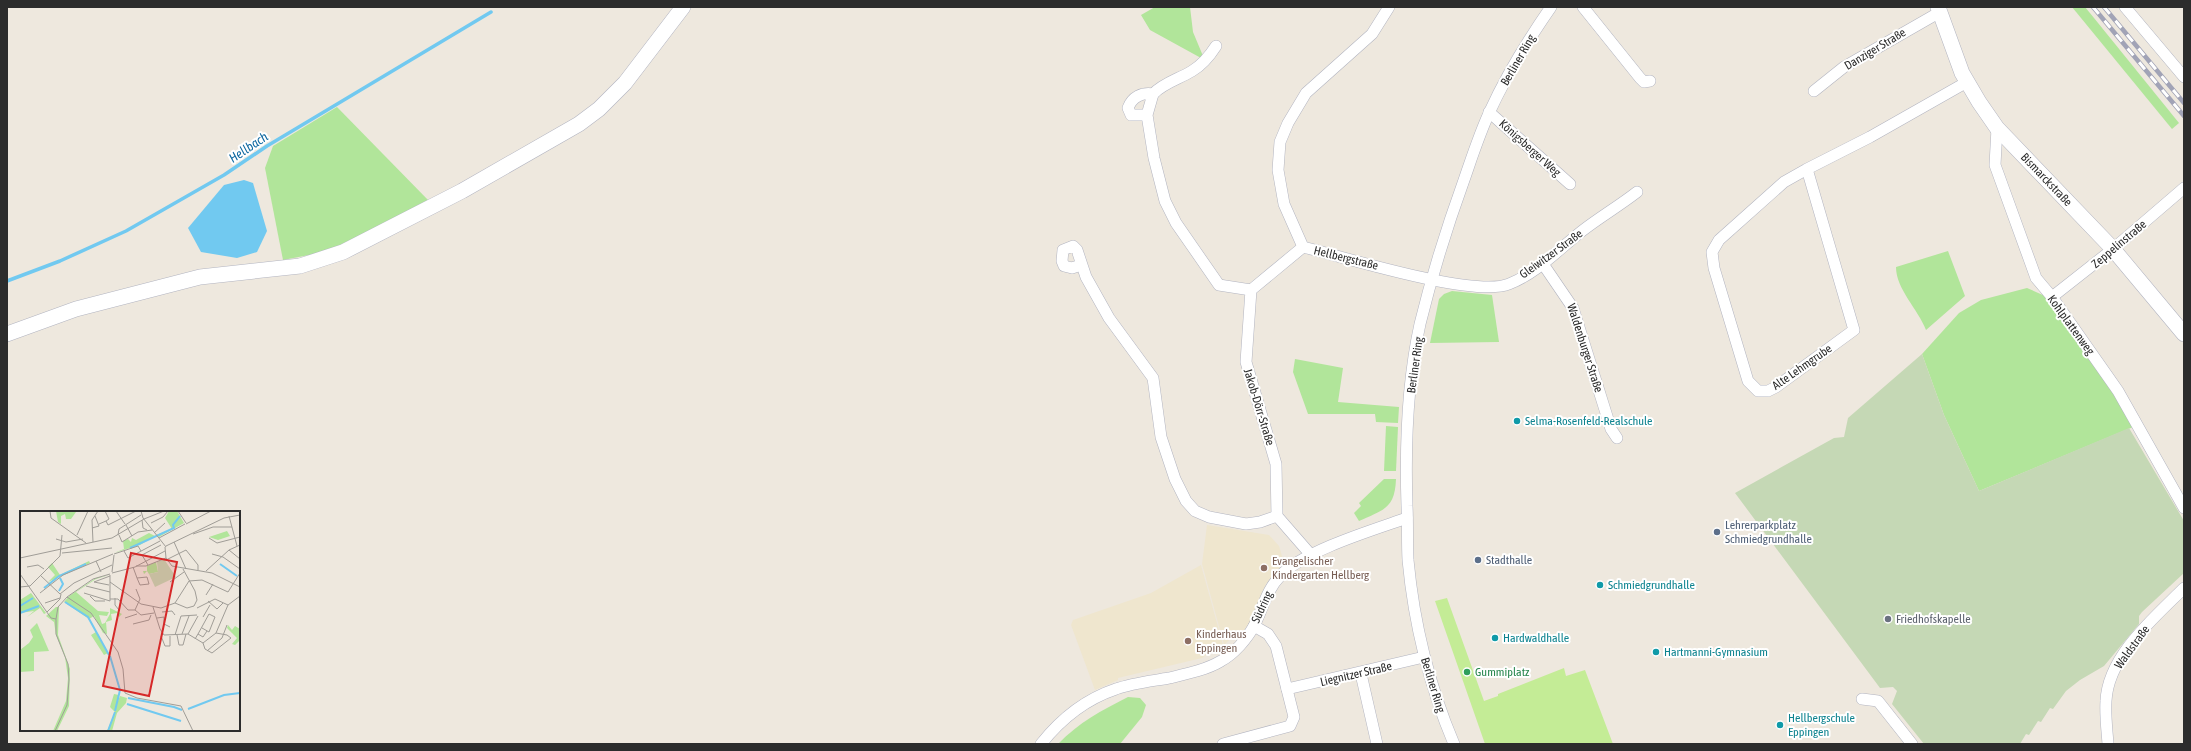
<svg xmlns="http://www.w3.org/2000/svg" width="2191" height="751" viewBox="0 0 2191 751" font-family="'Asap Condensed',sans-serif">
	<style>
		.education { fill: #efe6ce }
		.green { fill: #b1e59a }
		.cemetery { fill: #c5d8b5 }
		.pitch { fill: #c4ec96 }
		.water { fill: #71c9f0 }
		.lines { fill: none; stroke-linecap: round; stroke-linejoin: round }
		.stream { stroke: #71c9f0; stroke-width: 3.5 }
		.street-casing { stroke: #b2b4c0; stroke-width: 12 }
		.secondary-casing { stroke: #b2b4c0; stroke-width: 16 }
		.street { stroke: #fff; stroke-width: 11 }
		.secondary { stroke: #fff; stroke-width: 15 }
		.rail-casing { stroke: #a1a3b6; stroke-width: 4.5 }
		.rail { stroke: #fff; stroke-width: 3; stroke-dasharray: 9; stroke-linecap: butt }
		.culture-dot { fill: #0f9aa8; stroke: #fff; stroke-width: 1.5 }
		.service-dot { fill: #5c6f8a; stroke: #fff; stroke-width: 1.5 }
		.education-dot { fill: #8d6e63; stroke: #fff; stroke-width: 1.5 }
		.worship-dot { fill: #6b7280; stroke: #fff; stroke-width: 1.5 }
		.leisure-dot { fill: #2e9e5b; stroke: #fff; stroke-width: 1.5 }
		.labels { text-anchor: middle; stroke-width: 4; stroke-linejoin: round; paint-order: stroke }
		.street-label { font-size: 12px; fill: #2c2c2c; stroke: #fff }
		.culture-label { font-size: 12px; fill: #0d838f; stroke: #fff; text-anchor: start }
		.service-label { font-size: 12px; fill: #4e5e75; stroke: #fff; text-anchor: start }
		.education-label { font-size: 12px; fill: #785e54; stroke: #fff; text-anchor: start }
		.worship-label { font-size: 12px; fill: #5b616d; stroke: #fff; text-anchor: start }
		.leisure-label { font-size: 12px; fill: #27864d; stroke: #fff; text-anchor: start }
		.water-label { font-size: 13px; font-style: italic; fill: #0c67a0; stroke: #fff }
		.inset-river { fill: none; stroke: #71c9f0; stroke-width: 2 }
		.inset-road { fill: none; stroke: #a09d97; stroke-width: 1 }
		.view { fill: #d62828; fill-opacity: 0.15; stroke: #d62828; stroke-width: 2 }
		.inset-edge { fill: none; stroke: #2c2c2c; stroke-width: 2 }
	</style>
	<rect width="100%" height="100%" fill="#eee8de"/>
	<!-- education -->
	<g class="education">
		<polygon points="1207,525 1269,535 1279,546 1284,563 1266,584 1250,622 1242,633 1237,633 1224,645 1202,564"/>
		<polygon points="1201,565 1223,645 1202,658 1118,678 1118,680 1095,690 1071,625 1073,620 1151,593"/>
	</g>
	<!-- green -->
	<g class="green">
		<polygon points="1155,7 1190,7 1193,32 1203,56 1201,58 1150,30 1141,15"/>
		<polygon points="2072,7 2085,7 2094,18 2179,123 2172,129"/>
		<polygon points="337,107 429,201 330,251 283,260 265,168 273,146"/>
		<path d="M1948,251L1965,296L1926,330C1918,309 1896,289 1896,267Z"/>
		<polygon points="2027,288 2045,296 2117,397 2133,427 1979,491 1944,415 1922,354 1959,313 1981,300"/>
		<polygon points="1452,291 1492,295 1499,342 1430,343 1439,299 1444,294"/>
		<polygon points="1295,359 1343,368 1338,402 1399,407 1398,423 1376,422 1375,414 1308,414 1293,372"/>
		<polygon points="1386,426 1398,427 1396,471 1384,471"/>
		<path d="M1384,479H1396C1395,509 1383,510 1359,521L1354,513L1361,506L1359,503Z"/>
		<path d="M1128,697L1140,698L1146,705L1142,717L1120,744H1058C1078,723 1102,710 1128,697Z"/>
	</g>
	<!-- cemetery -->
	<polygon class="cemetery" points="1922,354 1944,415 1979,491 2129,428 2184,521 2184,573 2142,612 2139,616 2139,624 2104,666 2080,680 2066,691 2053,709 2050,708 2041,722 2038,721 2029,735 2026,734 2020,744 1924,744 1892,704 1897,691 1893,687 1880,688 1735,493 1834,438 1844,437 1848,418"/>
	<!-- pitch -->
	<polygon class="pitch" points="1447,598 1484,701 1498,696 1498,694 1564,668 1566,676 1585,670 1613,744 1485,744 1435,601"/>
	<!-- water -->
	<polygon class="water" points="244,180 253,183 267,231 257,252 237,258 201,252 188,228 224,185"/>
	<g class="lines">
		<!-- stream -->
		<polyline class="stream" points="7,281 60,261 126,231 224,175 267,146 491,12"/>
		<defs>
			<g id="street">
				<path d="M1389,7L1372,34L1306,93L1288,123L1280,142L1278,170L1284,204L1303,247C1344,257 1474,298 1509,284C1537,273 1559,249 1582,231C1600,217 1619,206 1637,192"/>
				<polyline points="1583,7 1640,78 1644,82 1650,81"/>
				<polyline points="2125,7 2184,77"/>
				<polyline points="1814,91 1844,67 1940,12"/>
				<path d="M1153,94C1163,83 1179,79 1192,71C1202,65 1209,57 1216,46"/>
				<polyline points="1489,112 1570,184"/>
				<path d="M1147,115H1131L1128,108C1132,97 1142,92 1153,94L1147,115L1154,158L1165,201L1176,223L1219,285L1251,290"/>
				<polyline points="1997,128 1995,165 2036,278 2052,297 2118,391 2184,508"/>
				<polyline points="1807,169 1784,182 1719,240 1712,252 1714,268 1748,381 1758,391 1768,391 1776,387 1854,330 1807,169 1870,137 1967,82"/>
				<polyline points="1303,247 1251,290 1246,362 1276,464 1277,516 1311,555"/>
				<polyline points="1543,264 1573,308 1611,429 1617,438"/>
				<polyline points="1081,265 1072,268 1064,266 1062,261 1063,250 1073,246 1077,250 1086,277 1109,318 1153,378 1161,437 1175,479 1186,501 1195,511 1209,517 1246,524 1260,522 1277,516"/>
				<polyline points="2052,297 2113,249 2184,188"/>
				<polyline points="1361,674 1377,744"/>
				<polyline points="1287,689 1424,657"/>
				<polyline points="1862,699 1878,701 1912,744"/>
				<path d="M1041,744C1060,720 1086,699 1116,689C1132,683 1152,681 1169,678C1186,674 1206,670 1221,661C1234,654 1247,639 1254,626C1263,609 1266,590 1281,575C1306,550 1373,530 1407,518"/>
				<polyline points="1223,744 1290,726 1294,717 1276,646 1268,634 1254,626"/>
				<path d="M1454,744C1429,685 1414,624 1408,560C1407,542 1408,524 1407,506C1405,446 1407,383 1420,324C1432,275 1447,227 1464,180C1472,157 1480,132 1490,111C1507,74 1528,40 1551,7"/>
				<path d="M2108,744C2107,730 2105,715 2106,701C2108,656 2154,618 2184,588"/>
			</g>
			<g id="secondary">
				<path id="s1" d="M1938,7L1962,73L1979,102L1997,128L2113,249L2184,334"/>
				<polyline points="7,334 76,309 200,277 300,266 343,252 462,191 579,124 599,109 625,83 683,7"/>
			</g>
		</defs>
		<!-- street casing -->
		<use href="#street" class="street-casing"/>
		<!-- secondary casing -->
		<use href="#secondary" class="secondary-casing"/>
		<!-- street -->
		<use href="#street" class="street"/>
		<!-- secondary -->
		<use href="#secondary" class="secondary"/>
		<defs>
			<g id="rail">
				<polyline points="2093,7 2184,116"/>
				<polyline points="2104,7 2184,103"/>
			</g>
		</defs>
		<!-- rail casing -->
		<use href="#rail" class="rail-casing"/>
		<!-- rail -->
		<use href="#rail" class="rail"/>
	</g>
	<!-- markers -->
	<g class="culture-dot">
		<circle cx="1517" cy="421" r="4"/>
		<circle cx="1600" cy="585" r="4"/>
		<circle cx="1495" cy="638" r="4"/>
		<circle cx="1656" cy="652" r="4"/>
		<circle cx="1780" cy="725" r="4"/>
	</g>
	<g class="service-dot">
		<circle cx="1717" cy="532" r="4"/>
		<circle cx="1478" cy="560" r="4"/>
	</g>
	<g class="education-dot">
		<circle cx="1264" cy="568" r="4"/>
		<circle cx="1188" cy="641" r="4"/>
	</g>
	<circle class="worship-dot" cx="1888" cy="619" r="4"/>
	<circle class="leisure-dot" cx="1467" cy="672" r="4"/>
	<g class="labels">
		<!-- street labels -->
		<g class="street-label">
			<text transform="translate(1875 49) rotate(-31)" y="4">Danziger Straße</text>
			<text transform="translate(1518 60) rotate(-60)" y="4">Berliner Ring</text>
			<text transform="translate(1530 148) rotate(42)" y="4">Königsberger Weg</text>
			<text dy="4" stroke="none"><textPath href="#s1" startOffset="207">Bismarckstraße</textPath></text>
			<text transform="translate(2119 244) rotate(-40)" y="4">Zeppelinstraße</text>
			<text transform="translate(1551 254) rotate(-36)" y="4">Gleiwitzer Straße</text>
			<text transform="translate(1346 258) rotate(14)" y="4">Hellbergstraße</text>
			<text transform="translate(2071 325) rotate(54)" y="4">Kohlplattenweg</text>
			<text transform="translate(1585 348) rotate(72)" y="4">Waldenburger Straße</text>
			<text transform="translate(1415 365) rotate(-82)" y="4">Berliner Ring</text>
			<text transform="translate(1802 367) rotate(-35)" y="4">Alte Lehmgrube</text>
			<text transform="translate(1259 407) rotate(73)" y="4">Jakob-Dörr-Straße</text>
			<text transform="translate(1262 607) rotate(-65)" y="4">Südring</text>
			<text transform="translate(2132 647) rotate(-54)" y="4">Waldstraße</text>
			<text transform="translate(1356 674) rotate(-13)" y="4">Liegnitzer Straße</text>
			<text transform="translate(1433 685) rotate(73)" y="4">Berliner Ring</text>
		</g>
		<!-- culture labels -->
		<g class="culture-label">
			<text x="1525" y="425">Selma-Rosenfeld-Realschule</text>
			<text x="1608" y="589">Schmiedgrundhalle</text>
			<text x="1503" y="642">Hardwaldhalle</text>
			<text x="1664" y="656">Hartmanni-Gymnasium</text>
			<text x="1788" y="722">Hellbergschule<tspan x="1788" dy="14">Eppingen</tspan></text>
		</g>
		<!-- service labels -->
		<g class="service-label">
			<text x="1725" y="529">Lehrerparkplatz<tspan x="1725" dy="14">Schmiedgrundhalle</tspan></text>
			<text x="1486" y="564">Stadthalle</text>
		</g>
		<!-- education labels -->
		<g class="education-label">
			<text x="1272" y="565">Evangelischer<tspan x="1272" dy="14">Kindergarten Hellberg</tspan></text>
			<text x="1196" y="638">Kinderhaus<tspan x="1196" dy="14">Eppingen</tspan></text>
		</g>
		<!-- worship labels -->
		<g class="worship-label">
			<text x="1896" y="623">Friedhofskapelle</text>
		</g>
		<!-- leisure labels -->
		<g class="leisure-label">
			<text x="1475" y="676">Gummiplatz</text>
		</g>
		<!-- water labels -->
		<g class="water-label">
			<text transform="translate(248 147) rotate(-34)" y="5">Hellbach</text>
		</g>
	</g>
	<!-- overview -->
	<g transform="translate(20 511)">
		<rect width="220" height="220" fill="#eee8de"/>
		<path d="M36,0H54L56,1L51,8H46L45,3L41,5V13L38,11ZM149,0H157L164,12L139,26L136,24L152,18L145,7ZM207,20L210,25L198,29L189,26ZM129,22L135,25L120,34L94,42L104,38L103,30L108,28L111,31L112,27L116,29ZM69,50L70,52L28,71L35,64L28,56L32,52L40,64ZM136,51L138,61L129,63L127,60L124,63L123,60H127V55ZM89,64L76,68L56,81L78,100L89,101L87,105L79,104L82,113L85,112L90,103V97L102,103L99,106L97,102L91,103L92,109L86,111L87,123L83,122L74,105L69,108L44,91L49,85L76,67ZM11,82L26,102L24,103L20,97L7,106L14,100L0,102V89ZM36,96H39L38,124L50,158L49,195L37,220H33L46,190L48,167L45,146L36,124L34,111L26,105ZM17,112L29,140L14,141V160L0,161V139L9,132L13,126L10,119ZM208,114L212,119L215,115L220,118V129L215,134L212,133L217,127L207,117ZM76,121L88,142L84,144L71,124ZM94,183L99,184L98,190L100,185L107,187L106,192L97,202L92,220H87L95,201L90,196Z" fill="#b1e59a"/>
		<path d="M144,48L156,66L135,76L129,63L138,61L137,51Z" fill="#c5d8b5"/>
		<path class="inset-river" d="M110,37L154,17L153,14L160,5M200,53L217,65M24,77L39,65L66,53M39,80L43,73L40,67M45,91L68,106L89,144M0,95L13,87M0,102L19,95M90,145L100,179L95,200M108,187L154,196L162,199M107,193L161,210M168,198L204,184L220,182M88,220L95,201"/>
		<path class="inset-road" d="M30,0L31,7L66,32M85,0L89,8L86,10M96,0L105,13M121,0L123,7L146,36M158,0L166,12M209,5L217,35M122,9L123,17L127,19M131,12L143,6L148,0M79,13L86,10L88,14L116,0M166,13L191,0M106,14L112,25M72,17L79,15L75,5M134,22L145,12M173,23L193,16H212M57,24L68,0M98,24L99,18L121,4M99,24L102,31L118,21L132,19M139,27L165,13M189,27L197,32L220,26M36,28L46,31L63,28M73,31L72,9L78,0M154,31L166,58M146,35L204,7L220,4M145,36L146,47L152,55L192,62L220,76M209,39L220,48M104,40L108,47L140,30M42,42L92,37M94,43L118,35L121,40M192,43L203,46L220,58M0,47L92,27L124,8L144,0M146,49L166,39L178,54V59M76,50L81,61M128,54L122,44L141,34M116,55H126L146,47M7,56L18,54L24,58M113,56L117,67L127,66L129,73L120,74L117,67M186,60L209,39L220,34M92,61L94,44M92,62L115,56L145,40M0,63L31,107L36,108L38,96L47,86L71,102L98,141L103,158L105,182L117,187L161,195L173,220M20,64L40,83L54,72L92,54M169,70L182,69L208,81L220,62M74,71L90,65M74,71L89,74M90,71L121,93L141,97L155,92L169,70M150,71L164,61M66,75L90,81M0,76L10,75L40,45L42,24M20,82L43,64L93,43M64,82L90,90V64M186,84L193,73M70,85L75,90H85M47,86L73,68L90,63M95,87V94L99,99M90,88H98L108,99H115L120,88L116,78M188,90L197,98L203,92M25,92L40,87M155,92L167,97L174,95L177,89L175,80L163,58M133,96L140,118L144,124L168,123L183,132L196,122L208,94L220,85M177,97L195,88L208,94M115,99L121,104L134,102M27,101L40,88L41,83M142,101L152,100L155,104M183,106L190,94M105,107L117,103M137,107L144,106V113L150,116M113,113L129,109L131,104M143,123L141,125L145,135H150V125M162,123L169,105M168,123L178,105M178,123L189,103L195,106L189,121L182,117M155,124L161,105L177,104M157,124L159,134H163L166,123M175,128L178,123L183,126L187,120M183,132L185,138L192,142L211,127L207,124L196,122M187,140L202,127L207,114M35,220L47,194L49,169L48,153L36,123V108"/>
		<path class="view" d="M111,42L157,51L129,185L83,175Z"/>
		<rect width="220" height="220" class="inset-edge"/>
	</g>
	<!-- border -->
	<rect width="2191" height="751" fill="none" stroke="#2c2c2c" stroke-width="16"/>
</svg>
